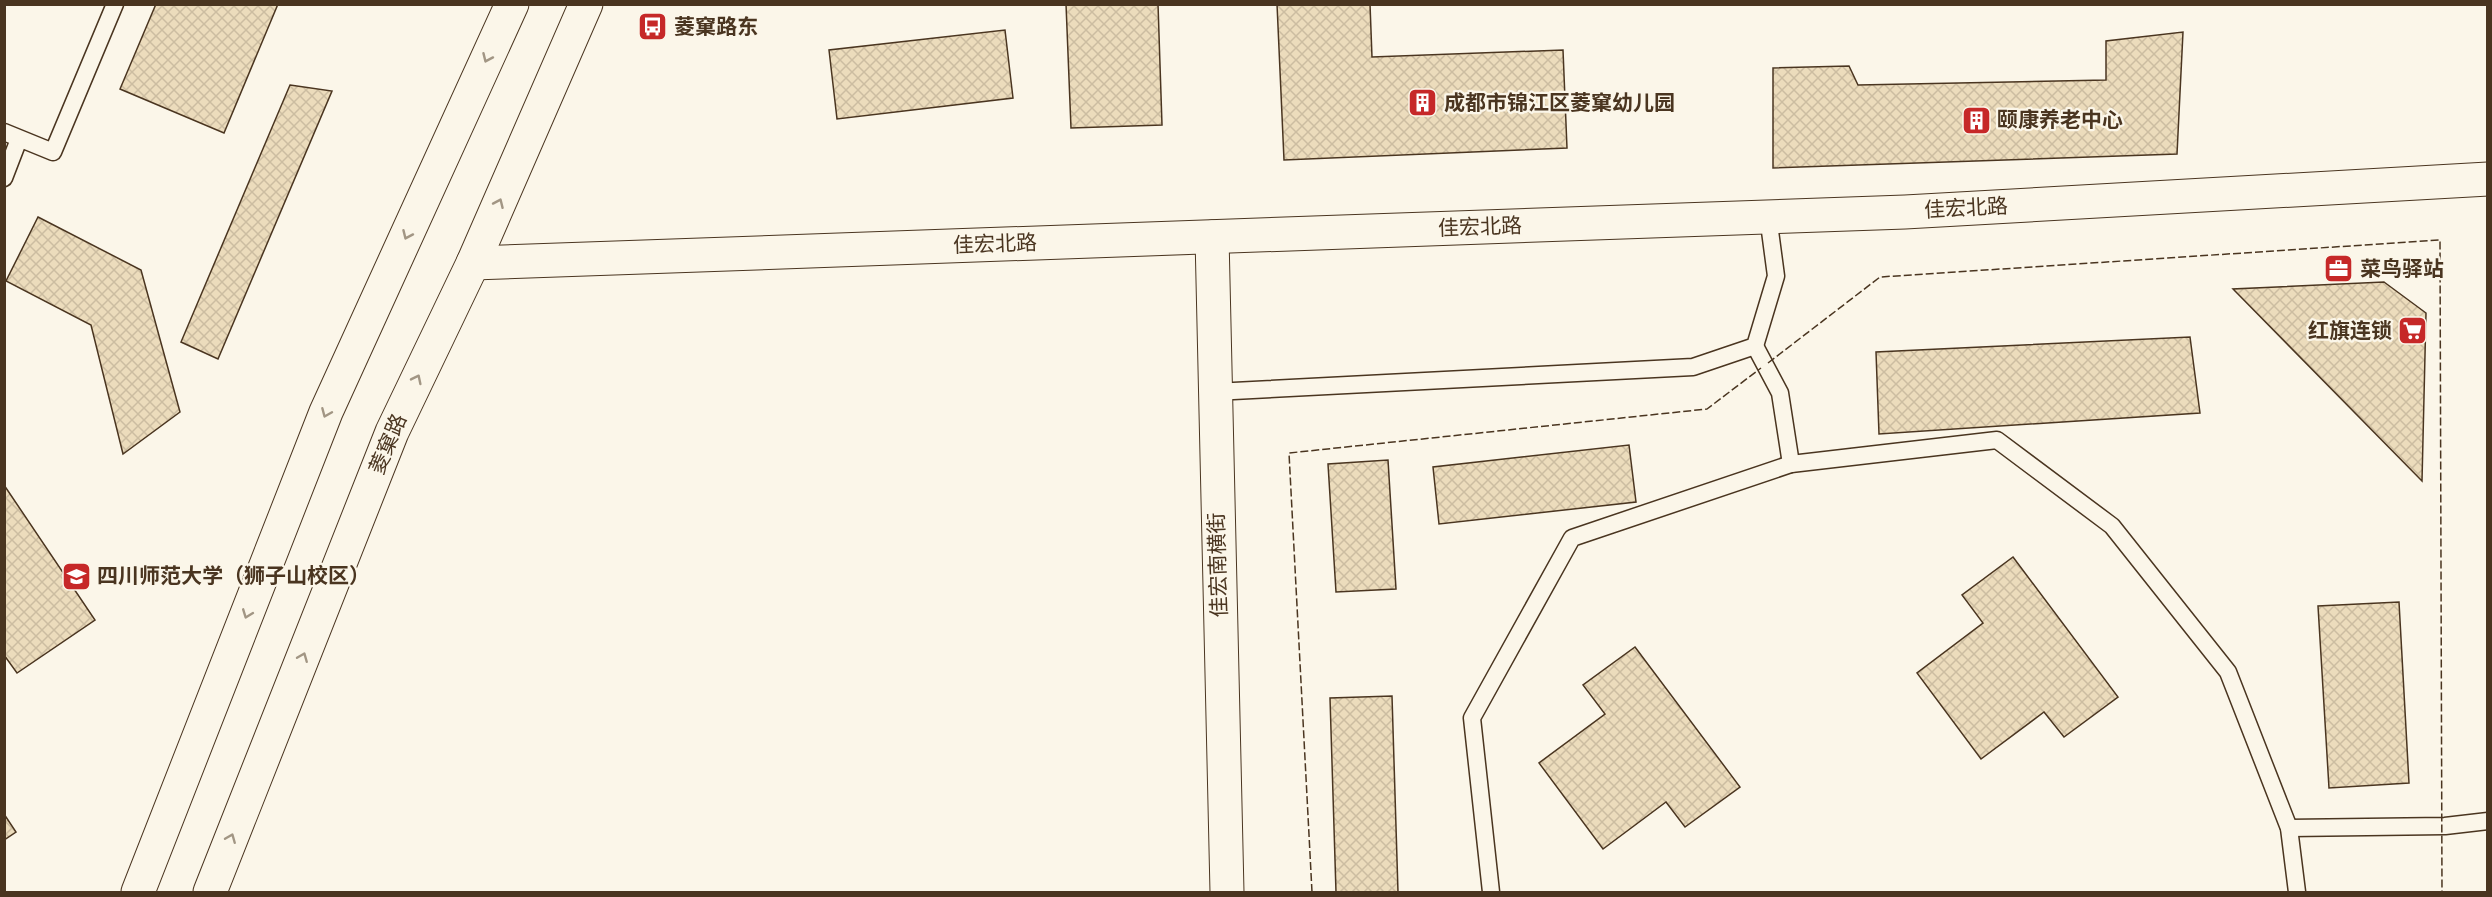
<svg xmlns="http://www.w3.org/2000/svg" width="2492" height="897" viewBox="0 0 2492 897" font-family="'PT Sans','Noto Sans SC',sans-serif">
	<style>
		.building { fill: url(#building-cross-hatch); stroke: #4a3520; stroke-width: 1.5 }
		.lines { fill: none; stroke-linecap: round; stroke-linejoin: round }
		.service-casing { stroke: #4a3520; stroke-width: 19 }
		.minor-casing { stroke: #4a3520; stroke-width: 35 }
		.tertiary-casing { stroke: #4a3520; stroke-width: 35 }
		.service { stroke: #fbf6e9; stroke-width: 16 }
		.minor { stroke: #fbf6e9; stroke-width: 33 }
		.tertiary { stroke: #fbf6e9; stroke-width: 33 }
		.fence { stroke: #4a3520; stroke-width: 1.5; stroke-dasharray: 8 3; stroke-linecap: butt }
		.oneway { stroke: #a29684 }
		.labels { text-anchor: middle; stroke-width: 4.5; stroke-linejoin: round; paint-order: stroke }
		.poi-label { font-size: 21px; font-weight: bold; fill: #4a3520; stroke: #fbf6e9; text-anchor: start }
		.street-label { font-size: 21px; fill: #4a3520; stroke: #fbf6e9 }
	</style>
	<defs>
		<pattern id="building-cross-hatch" width="8" height="8" patternUnits="userSpaceOnUse" patternTransform="scale(1.5)"><rect width="8" height="8" fill="#ecdcbc"/><path d="M0 0l8 8M0 8l8-8" fill="none" stroke="#ccbda1"/></pattern>
	</defs>
	<rect width="100%" height="100%" fill="#fbf6e9"/>
	<!-- building -->
	<g class="building">
		<polygon points="156,4 278,4 224,133 120,89"/>
		<polygon points="1066,4 1158,4 1162,125 1071,128"/>
		<polygon points="1277,4 1370,4 1372,57 1563,50 1567,148 1284,160"/>
		<polygon points="1005,30 1013,98 837,119 829,50"/>
		<polygon points="2183,32 2177,154 1773,168 1773,68 1849,66 1858,85 2106,80 2106,41"/>
		<polygon points="290,85 332,91 218,359 181,342"/>
		<polygon points="38,217 141,270 180,412 123,454 91,325 6,281"/>
		<polygon points="2384,282 2426,313 2422,481 2233,289"/>
		<polygon points="2190,337 2200,413 1879,434 1876,352"/>
		<polygon points="1629,445 1636,502 1439,524 1433,467"/>
		<polygon points="1388,460 1396,589 1336,592 1328,464"/>
		<polygon points="4,485 95,620 17,673 4,655"/>
		<polygon points="2013,557 2118,697 2064,737 2044,712 1981,759 1917,673 1983,623 1962,595"/>
		<polygon points="2399,602 2409,783 2329,788 2318,606"/>
		<polygon points="1635,647 1740,787 1685,827 1666,802 1603,849 1539,763 1605,714 1583,685"/>
		<polygon points="1392,696 1398,892 1336,892 1330,698"/>
		<polygon points="4,814 16,832 4,840"/>
	</g>
	<g class="lines">
		<defs>
			<g id="service">
				<polyline points="4,132 53,152 115,4"/>
				<polyline points="4,178 19,139"/>
				<polyline points="1755,346 1780,393 1791,464"/>
				<polyline points="1214,392 1693,367 1755,346 1776,276 1768,216"/>
				<polyline points="2289,828 2445,826 2488,821"/>
				<polyline points="1491,892 1472,718 1572,538 1791,464 1997,440 2112,526 2228,672 2289,828 2297,892"/>
			</g>
			<g id="minor">
				<polyline points="1212,237 1227,892"/>
				<polyline points="473,263 1905,212 2488,179"/>
			</g>
			<g id="tertiary">
				<polyline points="138,892 326,412 512,4"/>
				<polyline points="210,892 392,432 473,263 586,4"/>
			</g>
		</defs>
		<!-- service casing -->
		<use href="#service" class="service-casing"/>
		<!-- minor casing -->
		<use href="#minor" class="minor-casing"/>
		<!-- tertiary casing -->
		<use href="#tertiary" class="tertiary-casing"/>
		<!-- service -->
		<use href="#service" class="service"/>
		<!-- minor -->
		<use href="#minor" class="minor"/>
		<!-- tertiary -->
		<use href="#tertiary" class="tertiary"/>
		<!-- fence -->
		<g class="fence">
			<polyline points="1768,363 1880,277 2440,240 2442,892"/>
			<polyline points="1312,892 1289,453 1707,409 1761,368"/>
		</g>
	</g>
	<!-- one-way arrows -->
	<defs><path id="oneway-chevron" d="M-2-3.5L2.5 0L-2 3.5" fill="none" stroke-width="1.6" stroke-linecap="round" stroke-linejoin="round" transform="scale(1.5)"/></defs>
	<g class="oneway">
		<use href="#oneway-chevron" transform="translate(487 58) rotate(114)"/>
		<use href="#oneway-chevron" transform="translate(499 203) rotate(-66)"/>
		<use href="#oneway-chevron" transform="translate(407 235) rotate(114)"/>
		<use href="#oneway-chevron" transform="translate(417 379) rotate(-64)"/>
		<use href="#oneway-chevron" transform="translate(326 413) rotate(113)"/>
		<use href="#oneway-chevron" transform="translate(247 614) rotate(111)"/>
		<use href="#oneway-chevron" transform="translate(303 657) rotate(-68)"/>
		<use href="#oneway-chevron" transform="translate(231 838) rotate(-68)"/>
	</g>
	<!-- icons -->
	<defs>
		<symbol id="bus-square" viewBox="-11 -11 22 22"><rect x="-9" y="-9" width="18" height="18" rx="4" fill="#c62828" stroke="#fbf6e9"/><path d="M-5-6H5V4H4V6H2V4H-2V6H-4V4H-5ZM-3.5-4V0h7V-4ZM-3.5 1.2v1.5H-2V1.2ZM2 1.2v1.5H3.5V1.2Z" fill="#fff"/></symbol>
		<symbol id="building-square" viewBox="-11 -11 22 22"><rect x="-9" y="-9" width="18" height="18" rx="4" fill="#c62828" stroke="#fbf6e9"/><path d="M-4-6H4V6H1V3H-1V6H-4ZM-2.5-4.3h1.7v1.8h-1.7ZM.8-4.3h1.7v1.8H.8ZM-2.5-1h1.7V.8h-1.7ZM.8-1h1.7V.8H.8Z" fill="#fff"/></symbol>
		<symbol id="office-square" viewBox="-11 -11 22 22"><rect x="-9" y="-9" width="18" height="18" rx="4" fill="#c62828" stroke="#fbf6e9"/><path d="M-6-3h4V-5.5h4V-3h4V5H-6ZM-1-4.5V-3h2v-1.5ZM-6 0V1H6V0Z" fill="#fff"/></symbol>
		<symbol id="supermarket-square" viewBox="-11 -11 22 22"><rect x="-9" y="-9" width="18" height="18" rx="4" fill="#c62828" stroke="#fbf6e9"/><path d="M-6-5.5h2.5l.6 2H6L4.5 2H-2.5L-4.4-4H-6ZM-1.5 3.2a1.3 1.3 0 1 0 .1 0ZM3 3.2a1.3 1.3 0 1 0 .1 0Z" fill="#fff"/></symbol>
		<symbol id="university-square" viewBox="-11 -11 22 22"><rect x="-9" y="-9" width="18" height="18" rx="4" fill="#c62828" stroke="#fbf6e9"/><path d="M0-5L7-2L0 1L-7-2ZM-4 1L0 2.5L4 1V4Q0 6-4 4Z" fill="#fff"/></symbol>
	</defs>
	<g fill-rule="evenodd">
		<use href="#bus-square" x="636" y="10" width="33" height="33"/>
		<use href="#building-square" x="1406" y="86" width="33" height="33"/>
		<use href="#building-square" x="1960" y="104" width="33" height="33"/>
		<use href="#office-square" x="2322" y="252" width="33" height="33"/>
		<use href="#supermarket-square" x="2396" y="314" width="33" height="33"/>
		<use href="#university-square" x="60" y="560" width="33" height="33"/>
	</g>
	<g class="labels">
		<!-- poi labels -->
		<g class="poi-label">
			<text x="674" y="34">菱窠路东</text>
			<text x="1444" y="110">成都市锦江区菱窠幼儿园</text>
			<text x="1997" y="127">颐康养老中心</text>
			<text x="2360" y="276">菜鸟驿站</text>
			<text x="2392" y="338" text-anchor="end">红旗连锁</text>
			<text x="97" y="583">四川师范大学（狮子山校区）</text>
		</g>
		<!-- street labels -->
		<g class="street-label">
			<text transform="translate(1966 208) rotate(-3)" y="7">佳宏北路</text>
			<text transform="translate(1480 227) rotate(-2)" y="7">佳宏北路</text>
			<text transform="translate(995 244) rotate(-2)" y="7">佳宏北路</text>
			<text transform="translate(388 444) rotate(-67)" y="7">菱窠路</text>
			<text transform="translate(1218 565) rotate(-92)" y="7">佳宏南横街</text>
		</g>
	</g>
	<!-- border -->
	<rect width="2492" height="897" fill="none" stroke="#4a3520" stroke-width="12"/>
</svg>
